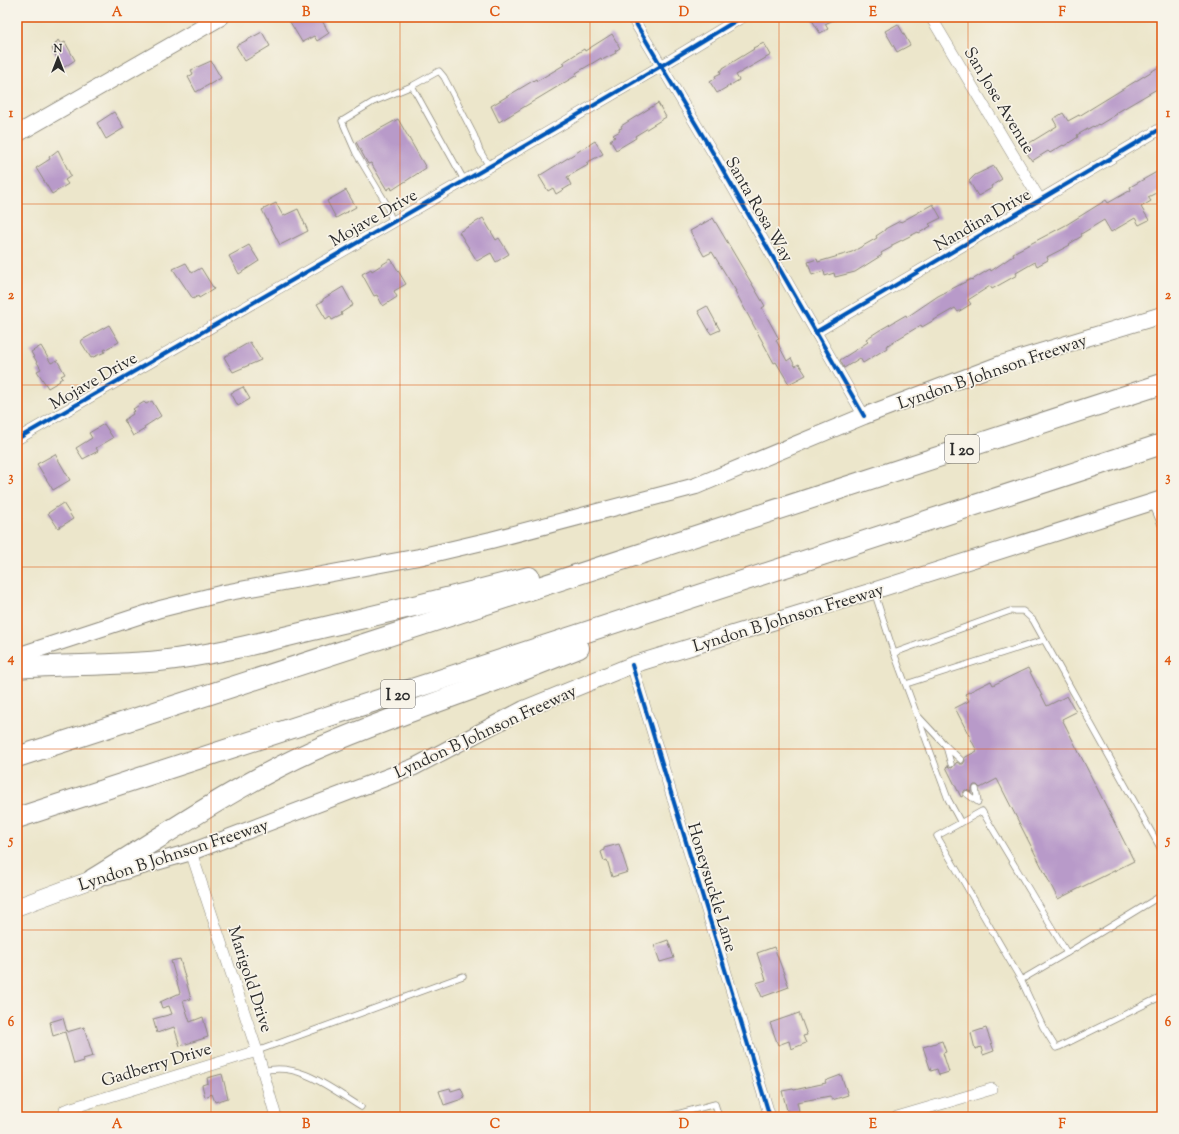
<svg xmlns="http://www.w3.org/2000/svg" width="1179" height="1134" viewBox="0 0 1179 1134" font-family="'Sorts Mill Goudy',serif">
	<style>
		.building { fill: #b89ac9 }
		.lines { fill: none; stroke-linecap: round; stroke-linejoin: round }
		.lane-casing { stroke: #8c887b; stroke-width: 7 }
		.street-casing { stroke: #8c887b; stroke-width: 12 }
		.secondary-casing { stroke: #8c887b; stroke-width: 18 }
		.primary-casing { stroke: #8c887b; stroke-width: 18 }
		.highway-casing { stroke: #8c887b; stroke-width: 22 }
		.lane { stroke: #fff; stroke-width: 5.5 }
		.street { stroke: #fff; stroke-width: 11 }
		.secondary { stroke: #fff; stroke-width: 16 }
		.primary { stroke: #fff; stroke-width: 17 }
		.highway { stroke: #fff; stroke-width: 20 }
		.cycleway-casing { stroke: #f7f3e8; stroke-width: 6 }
		.cycleway { stroke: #0057b8; stroke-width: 4 }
		.grid { fill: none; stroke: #df570e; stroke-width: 1; stroke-opacity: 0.55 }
		.labels { text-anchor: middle; stroke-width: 3.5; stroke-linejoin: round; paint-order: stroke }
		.shield { fill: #f7f3e8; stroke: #686764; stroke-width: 1 }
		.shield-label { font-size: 16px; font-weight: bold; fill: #2b2b2b }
		.street-label { font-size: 17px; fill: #2b2b2b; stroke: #f7f3e8 }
		.neatline { fill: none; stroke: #df570e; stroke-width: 1.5 }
		.grid-label { font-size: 13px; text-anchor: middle; font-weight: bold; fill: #df570e }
	</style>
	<rect width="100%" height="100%" fill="#f7f3e8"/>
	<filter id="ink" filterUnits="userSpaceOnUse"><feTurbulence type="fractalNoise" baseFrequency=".025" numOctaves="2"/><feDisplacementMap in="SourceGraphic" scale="8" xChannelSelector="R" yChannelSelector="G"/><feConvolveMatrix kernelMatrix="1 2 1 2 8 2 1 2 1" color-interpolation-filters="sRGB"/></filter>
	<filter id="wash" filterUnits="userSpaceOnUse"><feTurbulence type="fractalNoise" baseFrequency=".012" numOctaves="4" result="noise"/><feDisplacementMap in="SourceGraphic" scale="16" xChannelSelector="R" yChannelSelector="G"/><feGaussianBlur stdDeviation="0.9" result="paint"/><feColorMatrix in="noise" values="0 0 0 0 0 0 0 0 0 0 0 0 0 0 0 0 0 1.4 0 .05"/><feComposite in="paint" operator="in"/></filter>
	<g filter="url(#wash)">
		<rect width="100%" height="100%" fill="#ece6cb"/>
		<g id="blocks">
			<!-- building -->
			<g class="building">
				<polygon points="287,17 320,17 329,33 317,41 314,36 302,42"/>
				<polygon points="810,17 839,17 825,24 828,29 820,33"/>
				<polygon points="898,24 910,45 897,52 885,31"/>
				<polygon points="262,32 270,46 245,61 236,46"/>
				<polygon points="612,34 620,48 615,51 616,53 602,60 601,58 576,73 577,75 499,122 491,106 536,79 537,81 564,65 562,63 584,49 585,51"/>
				<polygon points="58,40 61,44 65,42 75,60 63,68 52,49"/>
				<polygon points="764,43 771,55 736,75 739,80 717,93 710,82 716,78 715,76 721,73 720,71 723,69 723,68 754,49 753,48"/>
				<polygon points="211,61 221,78 196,92 188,77 193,74 191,70"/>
				<polygon points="1162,65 1162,86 1116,113 1117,114 1099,125 1098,124 1094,127 1093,126 1077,135 1078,137 1064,146 1063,145 1050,153 1048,151 1032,161 1023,147 1057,126 1053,119 1063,113 1068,121 1079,115 1079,116"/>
				<polygon points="658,103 666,117 635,136 636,138 616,150 610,140 615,137 613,135 620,131 619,129 622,128 621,126"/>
				<polygon points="114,112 124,128 106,139 97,123"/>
				<polygon points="398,119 426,168 392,190 391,187 387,190 371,163 368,164 356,142"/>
				<polygon points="595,141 603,154 586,163 588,165 567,177 571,185 556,194 553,188 548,191 539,176"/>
				<polygon points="58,150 71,176 65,180 68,184 52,194 36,168 50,159 49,157"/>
				<polygon points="994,166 1002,179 991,186 992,188 978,196 969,181 975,175"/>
				<polygon points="1162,169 1162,190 1148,197 1151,201 1141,207 1149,220 1139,225 1135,218 1111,232 1104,220 1081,234 1082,236 1069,244 1070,245 1047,257 1048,260 1037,266 1035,262 1016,273 1017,275 992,289 990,286 968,300 971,304 958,312 955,308 922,327 921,325 886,346 887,348 863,363 860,358 844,368 840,360 868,342 866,339 880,330 906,315 907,317 938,296 971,279 972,280 990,269 991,271 1014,255 1013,253 1066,225 1106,200 1108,203 1131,190 1130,187"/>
				<polygon points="346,190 356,207 336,218 327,201"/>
				<polygon points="276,203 283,216 298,209 308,231 280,245 262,210"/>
				<polygon points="933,204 941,218 929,224 931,226 919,233 918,232 892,245 892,247 881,253 882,255 855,272 835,277 834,273 825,276 824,271 812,275 808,262 817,259 818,262 852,252 877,238 876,236 885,230 885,229 900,221 901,222"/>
				<polygon points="483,218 496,240 499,238 509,254 496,262 491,253 477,261 459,232"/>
				<polygon points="713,218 765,306 762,308 779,339 776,340 787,361 791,358 795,366 799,364 806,375 789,384 776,362 774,363 735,291 736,291 712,252 704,256 690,231"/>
				<polygon points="249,245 259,261 239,274 229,256"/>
				<polygon points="391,259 406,284 394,291 397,297 383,306 377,295 374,296 362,274 371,269 372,271"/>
				<polygon points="186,263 192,273 201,268 214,289 199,298 198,296 193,299 173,269"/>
				<polygon points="343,287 353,305 341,313 342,315 332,320 330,316 326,319 317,304 323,301 323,299"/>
				<polygon points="707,306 720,330 711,334 698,311"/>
				<polygon points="109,325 119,342 104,350 105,352 91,358 81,342 82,340"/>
				<polygon points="250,342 261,360 233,372 224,357"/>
				<polygon points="41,346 51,363 57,360 65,374 61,376 63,378 59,380 60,381 48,388 37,371 41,369 31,352"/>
				<polygon points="243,387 250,399 238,406 231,393"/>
				<polygon points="152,401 161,416 144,427 145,429 133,436 124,420 133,414 132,412 135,411 133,409 144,402 146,404"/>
				<polygon points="104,424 113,438 96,448 98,451 83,459 76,448 92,438 89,433"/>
				<polygon points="55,454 70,480 53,490 37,464"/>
				<polygon points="63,503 73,519 58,528 48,513"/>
				<polygon points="1028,668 1047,706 1067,696 1076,712 1062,719 1134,861 1058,899 997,779 980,788 977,785 974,785 972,788 972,792 965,790 963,793 963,796 961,797 946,767 947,766 952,768 957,762 960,764 963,764 965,761 964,758 977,751 955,708 969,701 965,694 991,681 993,685"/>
				<polygon points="619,844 628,872 612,877 607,860 604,861 601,852 604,850 604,848"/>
				<polygon points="668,940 674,958 660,962 654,945"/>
				<polygon points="774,947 789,987 762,997 756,983 766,980 757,953"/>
				<polygon points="180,959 191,999 183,1001 190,1022 203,1017 208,1037 180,1046 174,1027 157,1033 153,1019 172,1014 169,1006 162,1008 160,1002 180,993 171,961"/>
				<polygon points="799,1013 807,1035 803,1036 806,1043 791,1049 789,1041 778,1045 770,1023"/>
				<polygon points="63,1018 67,1032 84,1027 93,1056 83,1059 84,1061 74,1064 65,1032 53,1036 50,1022"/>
				<polygon points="986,1028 994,1051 983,1055 981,1047 975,1049 971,1033"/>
				<polygon points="942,1041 946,1052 943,1053 949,1072 939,1075 937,1069 931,1071 923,1047"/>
				<polygon points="222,1074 228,1098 215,1102 212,1094 205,1097 202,1085 208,1083 207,1078"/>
				<polygon points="841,1075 848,1095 832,1100 830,1096 797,1102 799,1111 788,1114 782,1091 793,1089 794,1090 826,1083 825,1081"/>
				<polygon points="450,1088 451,1091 461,1088 465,1098 444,1105 439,1091"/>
			</g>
		</g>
	</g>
	<g filter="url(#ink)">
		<use href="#blocks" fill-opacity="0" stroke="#8c887b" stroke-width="1"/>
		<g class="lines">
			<defs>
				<g id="lane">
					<polyline points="464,180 412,86 439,71 444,77 474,135 480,151 489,166"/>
					<polyline points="392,221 386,203 356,153 342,121 373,102 412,86"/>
					<polyline points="1152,503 1162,527"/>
					<polyline points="874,591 894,653 948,799 961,823"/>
					<polyline points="894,653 1010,611 1023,611 1033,620 1162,851"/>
					<polyline points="906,684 1044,640"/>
					<polyline points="919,717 946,746"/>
					<polyline points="951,764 946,746 961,760"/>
					<polyline points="967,794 978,802 976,789"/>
					<polyline points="1067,953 1021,980 1043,1027 1056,1048 1059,1047 1162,996"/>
					<polyline points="1021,980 937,836 982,811 1067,953 1162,895"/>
					<polyline points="257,1051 463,976"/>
					<path d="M263,1071C299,1061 331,1089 361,1107"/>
					<polyline points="666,1117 715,1104 719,1117"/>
				</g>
				<g id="street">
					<polyline points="632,17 716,158 864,416"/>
					<polyline points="931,17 1040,200"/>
					<polyline points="816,332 1162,128"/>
					<polyline points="17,439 504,158 661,66 742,17"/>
					<polyline points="632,665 770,1117"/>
					<polyline points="191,852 257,1051 276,1117"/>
					<polyline points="65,1110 257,1051"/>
					<polyline points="897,1117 992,1089"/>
				</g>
				<g id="secondary">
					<polyline points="17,134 221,17"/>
					<polyline points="17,656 160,609 224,593 419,557 491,540 696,486 864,416 1001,364 1162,315"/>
					<polyline points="107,876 191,852 414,767 524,709 632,665 873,591 1162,499"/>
				</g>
				<polyline id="primary" points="17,907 93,879"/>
				<g id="highway">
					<path d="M17,668C64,664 111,666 159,661C213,655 268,641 321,628C391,612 460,595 529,577"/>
					<polyline points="17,757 1162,384"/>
					<polyline points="17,818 1162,444"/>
					<path d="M93,879C165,835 235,786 312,751C374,723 439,702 503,678C529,668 554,658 579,648"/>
				</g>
			</defs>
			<!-- lane casing -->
			<use href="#lane" class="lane-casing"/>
			<!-- street casing -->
			<use href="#street" class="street-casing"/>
			<!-- secondary casing -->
			<use href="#secondary" class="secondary-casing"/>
			<!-- primary casing -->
			<use href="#primary" class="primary-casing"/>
			<!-- highway casing -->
			<use href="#highway" class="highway-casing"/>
			<!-- lane -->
			<use href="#lane" class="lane"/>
			<!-- street -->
			<use href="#street" class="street"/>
			<!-- secondary -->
			<use href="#secondary" class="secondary"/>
			<!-- primary -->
			<use href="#primary" class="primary"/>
			<!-- highway -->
			<use href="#highway" class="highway"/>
			<defs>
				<g id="cycleway">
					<polyline points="632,17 716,158 864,416"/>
					<polyline points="816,332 1162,128"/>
					<polyline points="17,439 504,158 661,66 742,17"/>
					<polyline points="632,665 770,1117"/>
				</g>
			</defs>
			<!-- cycleway casing -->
			<use href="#cycleway" class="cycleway-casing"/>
			<!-- cycleway -->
			<use href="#cycleway" class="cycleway"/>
		</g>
	</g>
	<!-- grid -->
	<path class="grid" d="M211,17V1117M400,17V1117M590,17V1117M779,17V1117M968,17V1117M17,204H1162M17,385H1162M17,567H1162M17,749H1162M17,930H1162"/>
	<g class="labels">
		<!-- shield labels -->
		<g class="shield">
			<rect x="945" y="435" width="34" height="28" rx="3"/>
			<rect x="381" y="680" width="34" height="28" rx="3"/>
		</g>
		<g class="shield-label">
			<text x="962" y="455">I 20</text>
			<text x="398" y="700">I 20</text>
		</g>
		<!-- street labels -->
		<g class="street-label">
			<text transform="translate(1000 100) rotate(59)" y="6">San Jose Avenue</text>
			<text transform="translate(760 209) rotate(60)" y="6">Santa Rosa Way</text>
			<text transform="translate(373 217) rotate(-30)" y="6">Mojave Drive</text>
			<text transform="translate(982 219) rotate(-30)" y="6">Nandina Drive</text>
			<text transform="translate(992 371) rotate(-19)" y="6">Lyndon B Johnson Freeway</text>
			<text transform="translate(93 380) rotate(-30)" y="6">Mojave Drive</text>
			<text transform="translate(788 617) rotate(-17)" y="6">Lyndon B Johnson Freeway</text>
			<text transform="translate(485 731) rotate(-25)" y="6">Lyndon B Johnson Freeway</text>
			<text transform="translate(173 854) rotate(-18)" y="6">Lyndon B Johnson Freeway</text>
			<text transform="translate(713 887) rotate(73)" y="6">Honeysuckle Lane</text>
			<text transform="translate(251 979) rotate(72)" y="6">Marigold Drive</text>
			<text transform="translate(156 1064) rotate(-17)" y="6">Gadberry Drive</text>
		</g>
	</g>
	<!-- margin -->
	<rect width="1179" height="1134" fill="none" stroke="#f7f3e8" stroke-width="44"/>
	<!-- north arrow -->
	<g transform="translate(58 58)" stroke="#f7f3e8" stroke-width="3" paint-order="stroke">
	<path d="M0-3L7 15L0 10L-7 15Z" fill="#2b2b2b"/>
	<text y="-6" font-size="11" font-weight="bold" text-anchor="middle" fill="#2b2b2b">N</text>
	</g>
	<rect x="22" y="22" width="1135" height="1090" class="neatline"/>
	<g class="grid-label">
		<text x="117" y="16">A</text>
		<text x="306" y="16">B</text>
		<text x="495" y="16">C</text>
		<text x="684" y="16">D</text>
		<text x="873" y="16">E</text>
		<text x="1062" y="16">F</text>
		<text x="11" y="117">1</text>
		<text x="1168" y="117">1</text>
		<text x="11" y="299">2</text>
		<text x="1168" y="299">2</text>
		<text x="11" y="481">3</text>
		<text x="1168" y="481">3</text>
		<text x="11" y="662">4</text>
		<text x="1168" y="662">4</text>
		<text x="11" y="844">5</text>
		<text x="1168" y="844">5</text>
		<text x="11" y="1026">6</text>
		<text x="1168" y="1026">6</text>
		<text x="117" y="1128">A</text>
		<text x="306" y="1128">B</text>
		<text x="495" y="1128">C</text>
		<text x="684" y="1128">D</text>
		<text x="873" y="1128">E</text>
		<text x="1062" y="1128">F</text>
	</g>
</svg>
